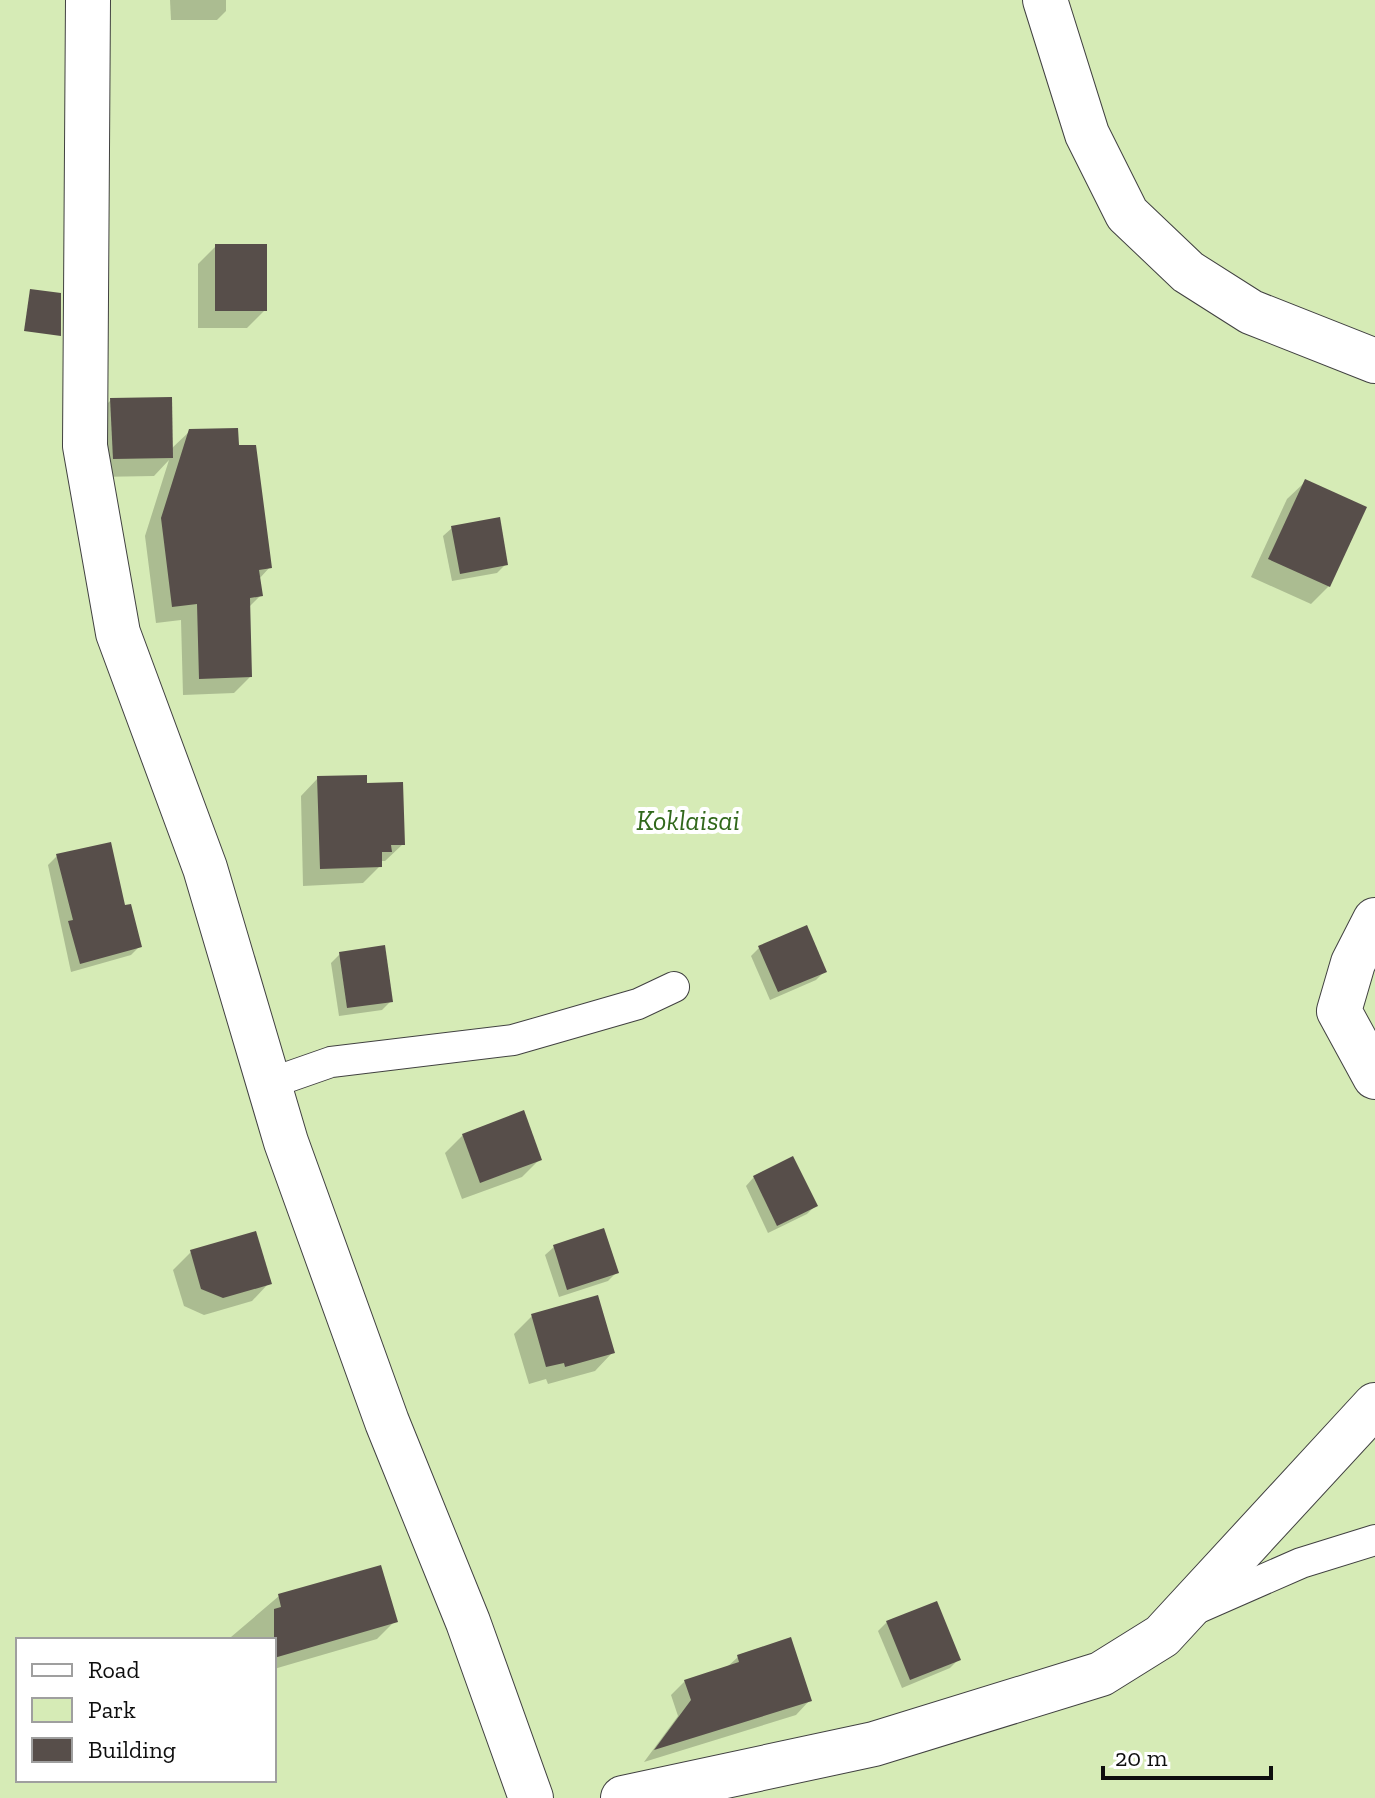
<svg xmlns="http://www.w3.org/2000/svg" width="1375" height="1798" viewBox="0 0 1375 1798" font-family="'Zilla Slab',serif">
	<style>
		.green { fill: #d6ebb6; fill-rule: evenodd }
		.shadow { fill: #0003 }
		.building { fill: #574e4a }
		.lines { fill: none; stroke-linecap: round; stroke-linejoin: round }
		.service-casing { stroke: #414141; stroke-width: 32 }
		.minor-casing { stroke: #414141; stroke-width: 46 }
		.service { stroke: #fff; stroke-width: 30 }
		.minor { stroke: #fff; stroke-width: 44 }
		.labels { text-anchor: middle; stroke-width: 8; stroke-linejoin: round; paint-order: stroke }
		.park-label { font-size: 28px; font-style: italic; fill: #31681b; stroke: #fff }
	</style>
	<rect width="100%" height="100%" fill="#fffaee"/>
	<!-- green -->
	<path class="green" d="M0,0H1375V1798H0ZM18,1640H274V1780H18Z"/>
	<!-- shadow -->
	<g class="shadow">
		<polygon points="170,0 226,0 226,11 217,20 171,20"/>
		<polygon points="216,246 265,310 247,328 198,328 198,264"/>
		<polygon points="111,400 171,449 190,431 237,448 270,567 259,579 261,595 248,608 250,677 234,693 183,695 181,620 156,623 145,536 169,460 154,476 96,477 93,418"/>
		<polygon points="1305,482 1329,586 1311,604 1251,577 1287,499"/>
		<polygon points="452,528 506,564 497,573 452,581 443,536"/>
		<polygon points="318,778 365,785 403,844 385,861 380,861 380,866 363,883 303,886 301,796"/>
		<polygon points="57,856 123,908 140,946 131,955 71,972 48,865"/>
		<polygon points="760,947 825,971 816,980 770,1000 751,956"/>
		<polygon points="340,954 391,1001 382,1010 339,1016 331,963"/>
		<polygon points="463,1135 540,1159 522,1177 462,1199 445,1153"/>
		<polygon points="754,1177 816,1205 807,1214 768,1233 746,1186"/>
		<polygon points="255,1233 269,1283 252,1301 204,1315 184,1306 173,1270 191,1252"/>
		<polygon points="554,1247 617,1272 608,1281 559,1297 545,1255"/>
		<polygon points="532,1316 612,1353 595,1371 548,1384 546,1379 529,1384 514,1334"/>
		<polygon points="279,1596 395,1621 377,1639 274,1669 274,1640 232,1640 231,1637"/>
		<polygon points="887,1622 959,1659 950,1668 902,1688 878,1631"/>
		<polygon points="738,1657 810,1700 796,1715 644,1762 678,1716 671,1695 685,1681 727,1667"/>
	</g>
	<!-- building -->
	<g class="building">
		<rect x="215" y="244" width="52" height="67"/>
		<polygon points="30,289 61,293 61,336 24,331"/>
		<polygon points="172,397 173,458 113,459 110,398"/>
		<polygon points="238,428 239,445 256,445 272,568 259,570 263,596 250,598 252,677 199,679 197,604 172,607 161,518 189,429"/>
		<polygon points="1305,479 1367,507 1330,587 1268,559"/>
		<polygon points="500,517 508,565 460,574 451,526"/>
		<polygon points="367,775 367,783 403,782 405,845 391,845 392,852 382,852 382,867 320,869 317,776"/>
		<polygon points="111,842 125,905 131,904 142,947 80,964 68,921 73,920 56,854"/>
		<polygon points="807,925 827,972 778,992 758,946"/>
		<polygon points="385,945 393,1002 347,1008 339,952"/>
		<polygon points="524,1110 542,1160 480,1183 462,1134"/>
		<polygon points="793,1156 818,1206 777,1226 753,1176"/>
		<polygon points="604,1228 619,1273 567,1290 553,1245"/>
		<polygon points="256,1231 272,1284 223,1298 201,1289 190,1250"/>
		<polygon points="598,1295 615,1353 565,1367 564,1363 546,1367 531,1314"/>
		<polygon points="381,1565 398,1622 274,1658 274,1609 281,1607 278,1594"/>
		<polygon points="937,1601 961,1660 910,1680 886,1621"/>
		<polygon points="791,1637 812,1701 654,1750 691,1700 684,1680 739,1662 737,1655"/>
	</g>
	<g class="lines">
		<defs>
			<g id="service">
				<polyline points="268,1084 331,1062 513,1040 638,1004 674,987"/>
				<polyline points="1196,1609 1301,1563 1375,1540"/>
			</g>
			<g id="minor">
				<polyline points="88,0 85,446 118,633 205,868 286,1142 387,1422 468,1622 531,1798"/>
				<polyline points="1045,0 1087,134 1127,214 1188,272 1251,312 1375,361"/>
				<polyline points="1375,920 1353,963 1339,1011 1375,1077"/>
				<polyline points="623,1798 874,1744 1101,1674 1162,1636 1375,1405"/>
			</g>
		</defs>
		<!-- service casing -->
		<use href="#service" class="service-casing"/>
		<!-- minor casing -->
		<use href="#minor" class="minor-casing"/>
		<!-- service -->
		<use href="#service" class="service"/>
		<!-- minor -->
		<use href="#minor" class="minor"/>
	</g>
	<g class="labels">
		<!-- park labels -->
		<g class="park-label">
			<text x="688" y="830">Koklaisai</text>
		</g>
	</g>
	<!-- legend -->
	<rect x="16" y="1638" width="260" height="144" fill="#ffffff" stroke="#9f9f9f" stroke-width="2"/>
	<rect x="32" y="1664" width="40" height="12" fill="#ffffff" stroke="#9f9f9f" stroke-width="2"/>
	<text x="88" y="1678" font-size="24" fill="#0e0e0e">Road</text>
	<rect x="32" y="1698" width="40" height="24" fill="#d6ebb6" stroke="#9f9f9f" stroke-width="2"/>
	<text x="88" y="1718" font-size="24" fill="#0e0e0e">Park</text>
	<rect x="32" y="1738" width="40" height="24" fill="#574e4a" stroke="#9f9f9f" stroke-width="2"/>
	<text x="88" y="1758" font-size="24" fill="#0e0e0e">Building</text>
	<!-- scale -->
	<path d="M1103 1766v12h168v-12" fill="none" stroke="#0e0e0e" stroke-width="4"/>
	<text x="1115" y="1766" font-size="24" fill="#0e0e0e" stroke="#ffffff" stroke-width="6" paint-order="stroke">20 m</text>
</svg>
